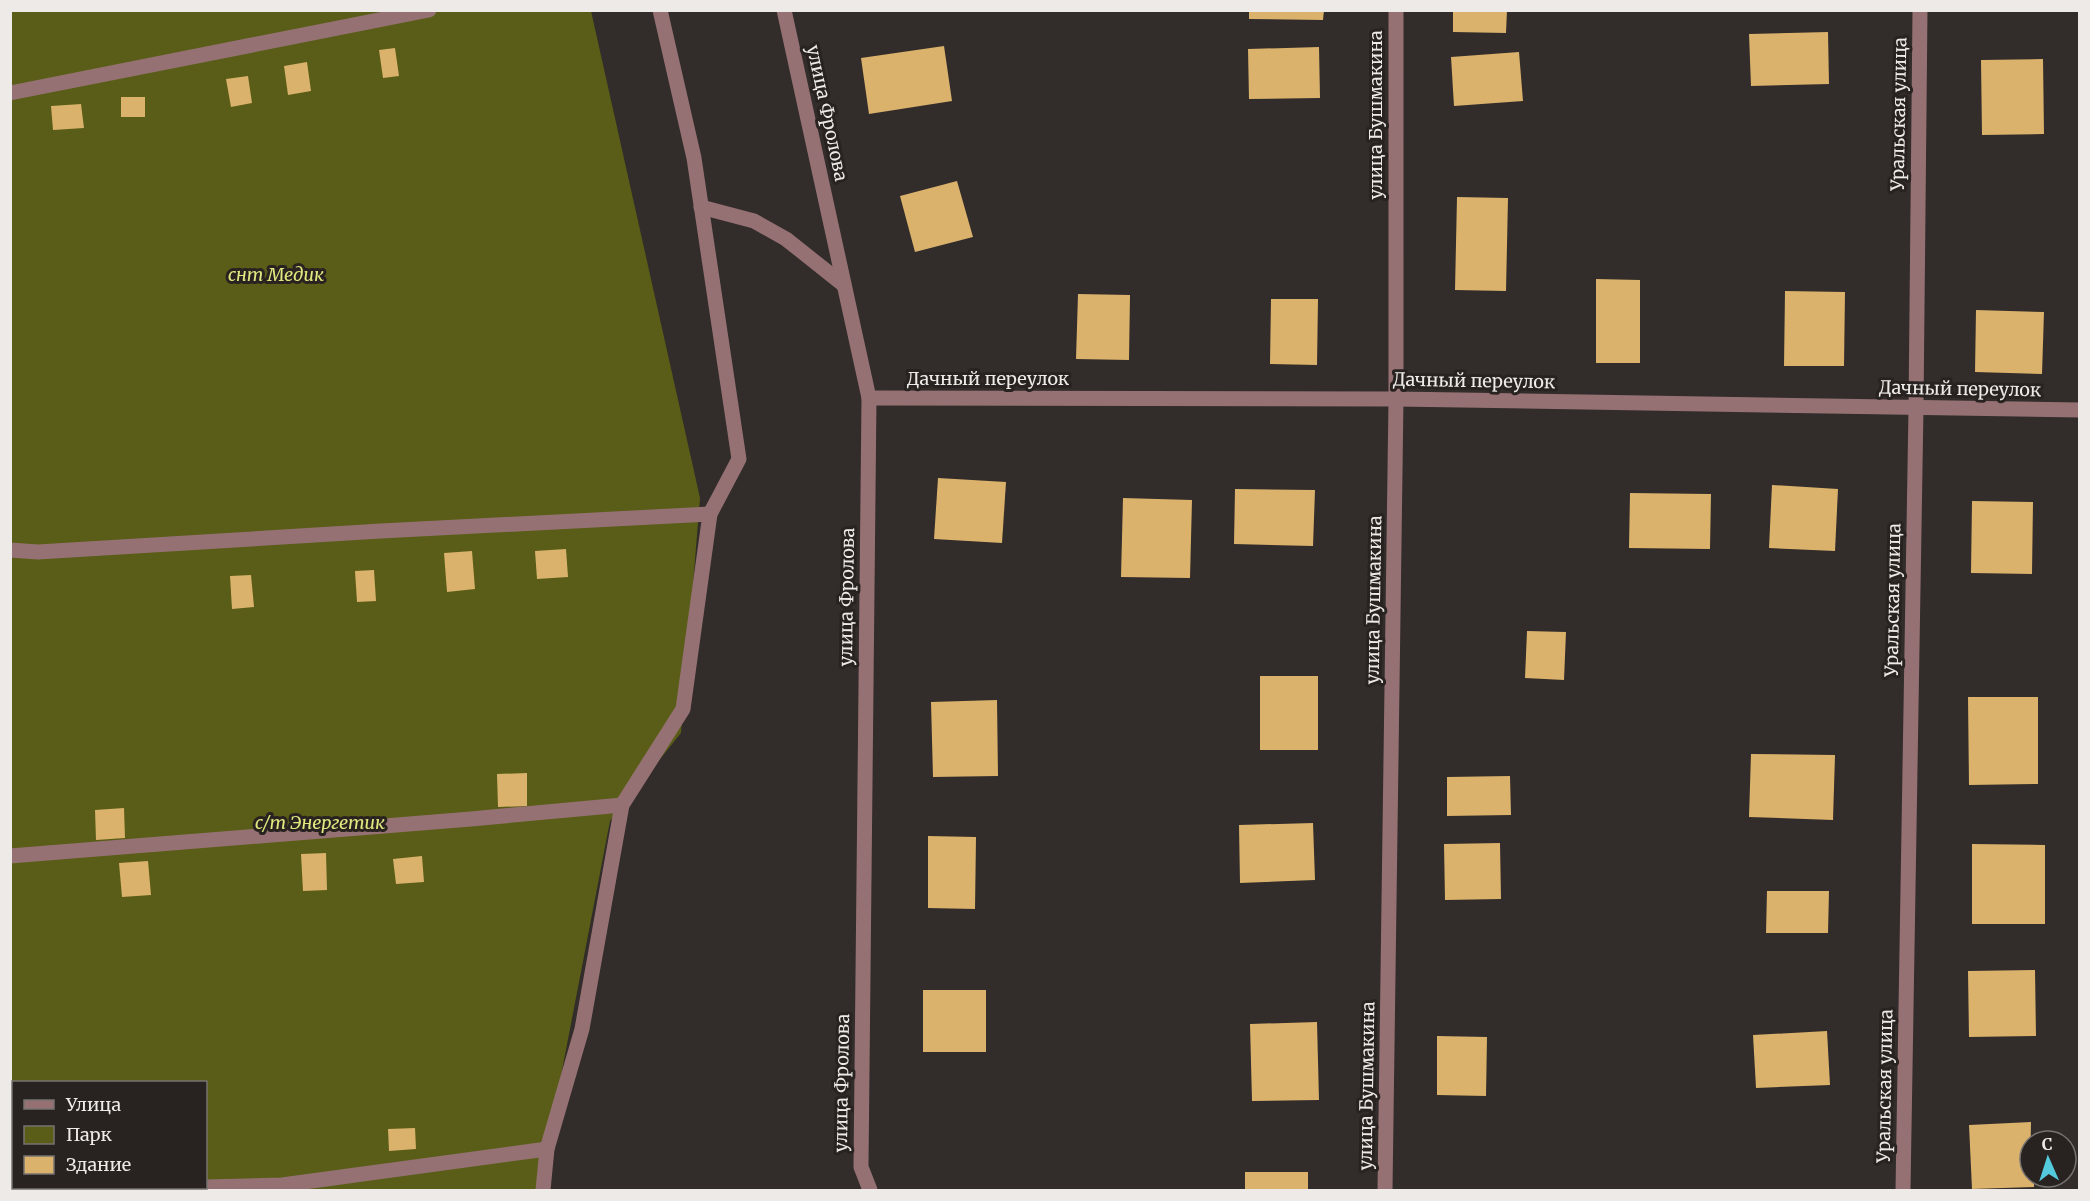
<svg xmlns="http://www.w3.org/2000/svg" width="2090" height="1201" viewBox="0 0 2090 1201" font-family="Merriweather,serif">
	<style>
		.green { fill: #595d17; fill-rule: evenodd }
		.building { fill: #dab26c }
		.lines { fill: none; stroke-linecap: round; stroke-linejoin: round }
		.minor { stroke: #957173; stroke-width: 15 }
		.labels { text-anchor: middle; stroke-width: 6; stroke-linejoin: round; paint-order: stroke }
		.street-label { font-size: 18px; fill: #edeae8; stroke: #282320 }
		.park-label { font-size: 18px; font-style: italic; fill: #e0e87f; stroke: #282320 }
	</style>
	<rect width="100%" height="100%" fill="#322c2a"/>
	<!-- green -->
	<path class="green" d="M10,11H591L700,498L681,733L610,821L539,1190H11ZM14,1082H206V1188H14Z"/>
	<!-- building -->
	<g class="building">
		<polygon points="1249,10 1324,10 1323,20 1249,19"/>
		<polygon points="1453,10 1507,10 1506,33 1453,32"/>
		<polygon points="1828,32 1829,84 1751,86 1749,34"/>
		<polygon points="944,46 952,101 869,114 861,58"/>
		<polygon points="1319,47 1320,98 1249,99 1248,49"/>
		<polygon points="395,48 399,76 383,78 379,50"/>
		<polygon points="1519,52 1523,101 1454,106 1451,57"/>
		<polygon points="2043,59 2044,134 1982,135 1981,60"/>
		<polygon points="307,62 311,91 288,95 284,66"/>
		<polygon points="248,76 252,103 231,107 226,79"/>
		<rect x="121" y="97" width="24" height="20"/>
		<polygon points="81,104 84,128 53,130 51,106"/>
		<polygon points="957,181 973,237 915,252 900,196"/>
		<polygon points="1457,197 1508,198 1506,291 1455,290"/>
		<polygon points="1596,279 1640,280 1640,363 1596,363"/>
		<polygon points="1785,291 1845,292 1844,366 1784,366"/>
		<polygon points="1078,294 1130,295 1129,360 1076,359"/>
		<polygon points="1271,299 1318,299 1317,365 1270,364"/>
		<polygon points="1976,310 2044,312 2042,374 1975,372"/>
		<polygon points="938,478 1006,482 1002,543 934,539"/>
		<polygon points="1772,485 1838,489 1835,551 1769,548"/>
		<polygon points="1235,489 1315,490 1313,546 1234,544"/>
		<polygon points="1630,493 1711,494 1710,549 1629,548"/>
		<polygon points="1123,498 1192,500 1190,578 1121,577"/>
		<polygon points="1972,501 2033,502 2032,574 1971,573"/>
		<polygon points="566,549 568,577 537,579 535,551"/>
		<polygon points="472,551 475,589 447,592 444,553"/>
		<polygon points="374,570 376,601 357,602 355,571"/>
		<polygon points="251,575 254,607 232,609 230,576"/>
		<polygon points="1527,631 1566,632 1564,680 1525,678"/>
		<rect x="1260" y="676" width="58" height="74"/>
		<polygon points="1968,697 2038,697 2038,784 1969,785"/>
		<polygon points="997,700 998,776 933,777 931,702"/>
		<polygon points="1751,754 1835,755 1833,820 1749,817"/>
		<polygon points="527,773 527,806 498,807 497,774"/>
		<polygon points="1510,776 1511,815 1447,816 1447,777"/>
		<polygon points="124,808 125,838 96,840 95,810"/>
		<polygon points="1313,823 1315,880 1240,883 1239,825"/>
		<polygon points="928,836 976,837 975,909 928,908"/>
		<polygon points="1500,843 1501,899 1445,900 1444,844"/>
		<polygon points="1972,844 2045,845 2045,924 1972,924"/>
		<polygon points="326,853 327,890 303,891 301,854"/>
		<polygon points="422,856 424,882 396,884 393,859"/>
		<polygon points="148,861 151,895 122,897 119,863"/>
		<polygon points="1767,891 1829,891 1828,933 1766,933"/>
		<polygon points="2035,970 2036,1036 1969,1037 1968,971"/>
		<rect x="923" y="990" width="63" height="62"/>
		<polygon points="1317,1022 1319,1100 1252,1101 1250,1024"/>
		<polygon points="1827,1031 1830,1085 1756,1088 1753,1035"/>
		<polygon points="1437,1036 1487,1037 1486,1096 1437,1095"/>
		<polygon points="2031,1122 2030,1177 2034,1177 2034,1187 1972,1189 1969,1125"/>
		<polygon points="415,1128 416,1149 389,1151 388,1129"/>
		<rect x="1245" y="1172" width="63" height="18"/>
	</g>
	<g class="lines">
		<!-- minor -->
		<g class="minor">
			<polyline points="784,10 869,398 861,1167 870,1190"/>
			<polyline points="10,93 429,10"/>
			<polyline points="701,207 754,221 786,239 844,285"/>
			<polyline points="869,398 1396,399 2080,410"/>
			<polyline points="10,550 38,552 381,531 710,514"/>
			<polyline points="10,856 471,819 622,805"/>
			<polyline points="206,1187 282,1185 547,1149"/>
			<polyline points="18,1190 142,1188"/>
			<polyline points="543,1190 547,1149 582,1029 622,805 683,709 710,514 739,459 694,158 660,10"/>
			<polyline points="1385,1190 1396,399 1396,10"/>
			<polyline points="1903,1190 1916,408 1920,10"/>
		</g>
	</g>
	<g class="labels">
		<!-- street labels -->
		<g class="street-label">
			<text transform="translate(827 113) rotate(78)" y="6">улица Фролова</text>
			<text transform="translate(1899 114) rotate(-89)" y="6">Уральская улица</text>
			<text transform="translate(1376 115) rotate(-90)" y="6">улица Бушмакина</text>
			<text x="988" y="385">Дачный переулок</text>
			<text transform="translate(1474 381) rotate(1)" y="6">Дачный переулок</text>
			<text transform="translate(1960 389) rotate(1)" y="6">Дачный переулок</text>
			<text transform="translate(847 597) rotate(-89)" y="6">улица Фролова</text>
			<text transform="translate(1374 600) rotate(-89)" y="6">улица Бушмакина</text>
			<text transform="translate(1893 600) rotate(-89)" y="6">Уральская улица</text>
			<text transform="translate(842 1083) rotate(-89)" y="6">улица Фролова</text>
			<text transform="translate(1367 1086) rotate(-89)" y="6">улица Бушмакина</text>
			<text transform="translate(1885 1086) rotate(-89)" y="6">Уральская улица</text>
		</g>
		<!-- park labels -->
		<g class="park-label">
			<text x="276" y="281">снт Медик</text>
			<text x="320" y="829">с/т Энергетик</text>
		</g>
	</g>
	<!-- border -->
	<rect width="2090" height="1201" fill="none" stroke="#edeae8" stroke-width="24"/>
	<!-- legend -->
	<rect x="12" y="1081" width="195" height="108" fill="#282320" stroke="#777370" stroke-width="1.5"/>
	<rect x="24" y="1100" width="30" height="9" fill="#957173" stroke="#777370" stroke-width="1.5"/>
	<text x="66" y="1111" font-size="18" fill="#edeae8">Улица</text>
	<rect x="24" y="1126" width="30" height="18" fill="#595d17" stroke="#777370" stroke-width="1.5"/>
	<text x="66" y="1141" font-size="18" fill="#edeae8">Парк</text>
	<rect x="24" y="1156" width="30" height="18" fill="#dab26c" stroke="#777370" stroke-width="1.5"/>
	<text x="66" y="1171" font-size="18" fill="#edeae8">Здание</text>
	<!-- north arrow -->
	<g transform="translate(2048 1159) rotate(357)"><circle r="28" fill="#282320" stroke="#777370" stroke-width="1.5"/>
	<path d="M0-4.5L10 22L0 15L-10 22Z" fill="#54cadd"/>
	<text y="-9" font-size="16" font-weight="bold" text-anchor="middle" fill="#edeae8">С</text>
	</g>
</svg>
